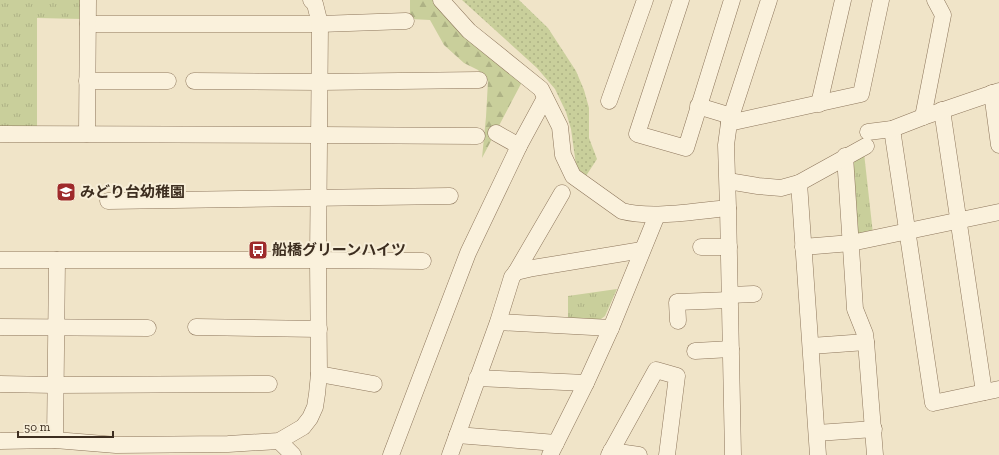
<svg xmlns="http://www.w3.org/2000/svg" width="999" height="455" viewBox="0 0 999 455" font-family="'Zilla Slab','Noto Sans JP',serif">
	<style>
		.grass { fill: url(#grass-dots) }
		.forest { fill: url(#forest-firs) }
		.park { fill: url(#park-tufts) }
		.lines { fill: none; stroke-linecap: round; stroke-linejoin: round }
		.minor-casing { stroke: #8d765c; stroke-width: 17 }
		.minor { stroke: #faf1dc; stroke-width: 16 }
		.labels { text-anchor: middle; stroke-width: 4; stroke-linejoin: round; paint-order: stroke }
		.poi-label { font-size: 15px; font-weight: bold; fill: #3d2e20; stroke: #f7eed8; text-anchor: start }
	</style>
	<defs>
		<pattern id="grass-dots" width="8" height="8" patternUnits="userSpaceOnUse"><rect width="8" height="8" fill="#c9cf9b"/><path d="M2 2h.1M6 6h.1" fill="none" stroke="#aeb285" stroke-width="1.8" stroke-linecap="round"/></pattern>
		<pattern id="forest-firs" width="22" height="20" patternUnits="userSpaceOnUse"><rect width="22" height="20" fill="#c9cf9b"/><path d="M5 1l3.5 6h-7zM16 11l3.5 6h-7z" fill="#aeb285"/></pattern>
		<pattern id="park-tufts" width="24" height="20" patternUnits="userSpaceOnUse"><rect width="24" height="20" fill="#c9cf9b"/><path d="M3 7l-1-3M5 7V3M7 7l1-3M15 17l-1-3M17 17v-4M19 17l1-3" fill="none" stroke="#aeb285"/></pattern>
	</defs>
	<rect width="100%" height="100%" fill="#f0e4c8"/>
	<!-- grass -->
	<polygon class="grass" points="462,0 519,0 548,28 576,71 584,90 589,108 589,138 597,159 584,179 576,165 571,129 566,112 555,89 537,68"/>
	<!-- forest -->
	<polygon class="forest" points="410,0 433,0 465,35 523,80 482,158 486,117 488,81 478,70 464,63 444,45 430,20 410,19"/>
	<!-- park -->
	<g class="park">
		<polygon points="0,0 83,0 82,19 37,18 37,128 0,128"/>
		<polygon points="864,153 873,234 858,236 853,162"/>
		<polygon points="617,289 605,316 597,322 568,320 568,296"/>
	</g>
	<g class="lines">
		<defs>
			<g id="minor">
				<path d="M441,0L469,31L541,89L560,127L563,155L573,176L622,211C653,219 696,211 728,208L726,145L729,123L769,0"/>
				<polyline points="681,0 637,134 686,148 732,0"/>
				<polyline points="88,24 320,24 406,21"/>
				<polyline points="87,81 168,81"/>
				<polyline points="194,81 320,82 479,80"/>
				<polyline points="992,93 999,145"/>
				<polyline points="609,101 645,0"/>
				<polyline points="819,104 843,0"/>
				<polyline points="698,106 731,116"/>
				<polyline points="942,110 984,392"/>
				<polyline points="923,117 943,15 935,0"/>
				<polyline points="729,123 861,94 881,0"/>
				<polyline points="892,129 933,403 999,389"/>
				<polyline points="868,132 892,129 923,117 999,91"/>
				<polyline points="496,133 519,146"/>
				<polyline points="0,134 319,135 477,136"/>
				<polyline points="87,134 88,0"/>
				<polyline points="845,156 855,309 865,334 866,342 875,455"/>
				<polyline points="728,181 758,186 781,188 799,183 866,146"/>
				<polyline points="799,183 818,455"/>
				<polyline points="108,201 450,196"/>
				<polyline points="728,208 733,455"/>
				<polyline points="701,247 729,247"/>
				<polyline points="803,247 851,243 999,212"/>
				<polyline points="0,260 318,260 423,261"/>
				<polyline points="516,272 562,193"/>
				<polyline points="730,295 754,294"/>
				<polyline points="678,321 677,302 730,300"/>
				<polyline points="498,322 611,328"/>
				<polyline points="0,327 148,328"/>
				<polyline points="196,327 319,329"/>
				<polyline points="811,346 866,342"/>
				<polyline points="695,351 731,349"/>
				<polyline points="319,374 374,384"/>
				<polyline points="477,378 586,383"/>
				<polyline points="0,384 55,385 269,384"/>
				<polyline points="817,433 874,429"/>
				<polyline points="457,435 556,443"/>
				<polyline points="55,440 57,260"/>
				<polyline points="0,441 55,440 116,445 228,444 279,441 303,427 310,418 315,407 317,394 319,374 318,260 320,24 315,4 311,0"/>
				<polyline points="279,441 293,455"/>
				<polyline points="611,451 639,455"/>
				<polyline points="391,455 468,253 519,146 545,98"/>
				<polyline points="450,455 498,322 512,277 516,272 533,268 642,250"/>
				<polyline points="550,455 586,383 611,328 657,215"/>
				<polyline points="609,455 656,370 677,376 667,455"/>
			</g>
		</defs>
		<!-- minor casing -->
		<use href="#minor" class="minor-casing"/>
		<!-- minor -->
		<use href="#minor" class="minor"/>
	</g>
	<!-- icons -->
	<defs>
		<symbol id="school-square" viewBox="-11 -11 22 22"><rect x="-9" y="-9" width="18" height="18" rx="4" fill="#9e2a2b" stroke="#f7eed8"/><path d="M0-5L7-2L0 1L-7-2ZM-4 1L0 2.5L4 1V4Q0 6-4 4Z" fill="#fff"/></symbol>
		<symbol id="bus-square" viewBox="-11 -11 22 22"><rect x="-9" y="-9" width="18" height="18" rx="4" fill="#9e2a2b" stroke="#f7eed8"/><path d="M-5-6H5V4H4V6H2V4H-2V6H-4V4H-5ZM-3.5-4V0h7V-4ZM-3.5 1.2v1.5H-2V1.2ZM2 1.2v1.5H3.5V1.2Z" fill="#fff"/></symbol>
	</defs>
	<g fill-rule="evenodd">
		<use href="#school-square" x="55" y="181" width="22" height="22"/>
		<use href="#bus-square" x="247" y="239" width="22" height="22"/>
	</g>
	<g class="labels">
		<!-- poi labels -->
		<g class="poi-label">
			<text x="80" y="197">みどり台幼稚園</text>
			<text x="272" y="255">船橋グリーンハイツ</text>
		</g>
	</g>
	<!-- scale -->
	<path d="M18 431v6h95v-6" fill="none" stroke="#3d2e20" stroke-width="2"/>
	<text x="24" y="431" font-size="12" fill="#3d2e20" stroke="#f7eed8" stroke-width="3" paint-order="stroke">50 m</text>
</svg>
